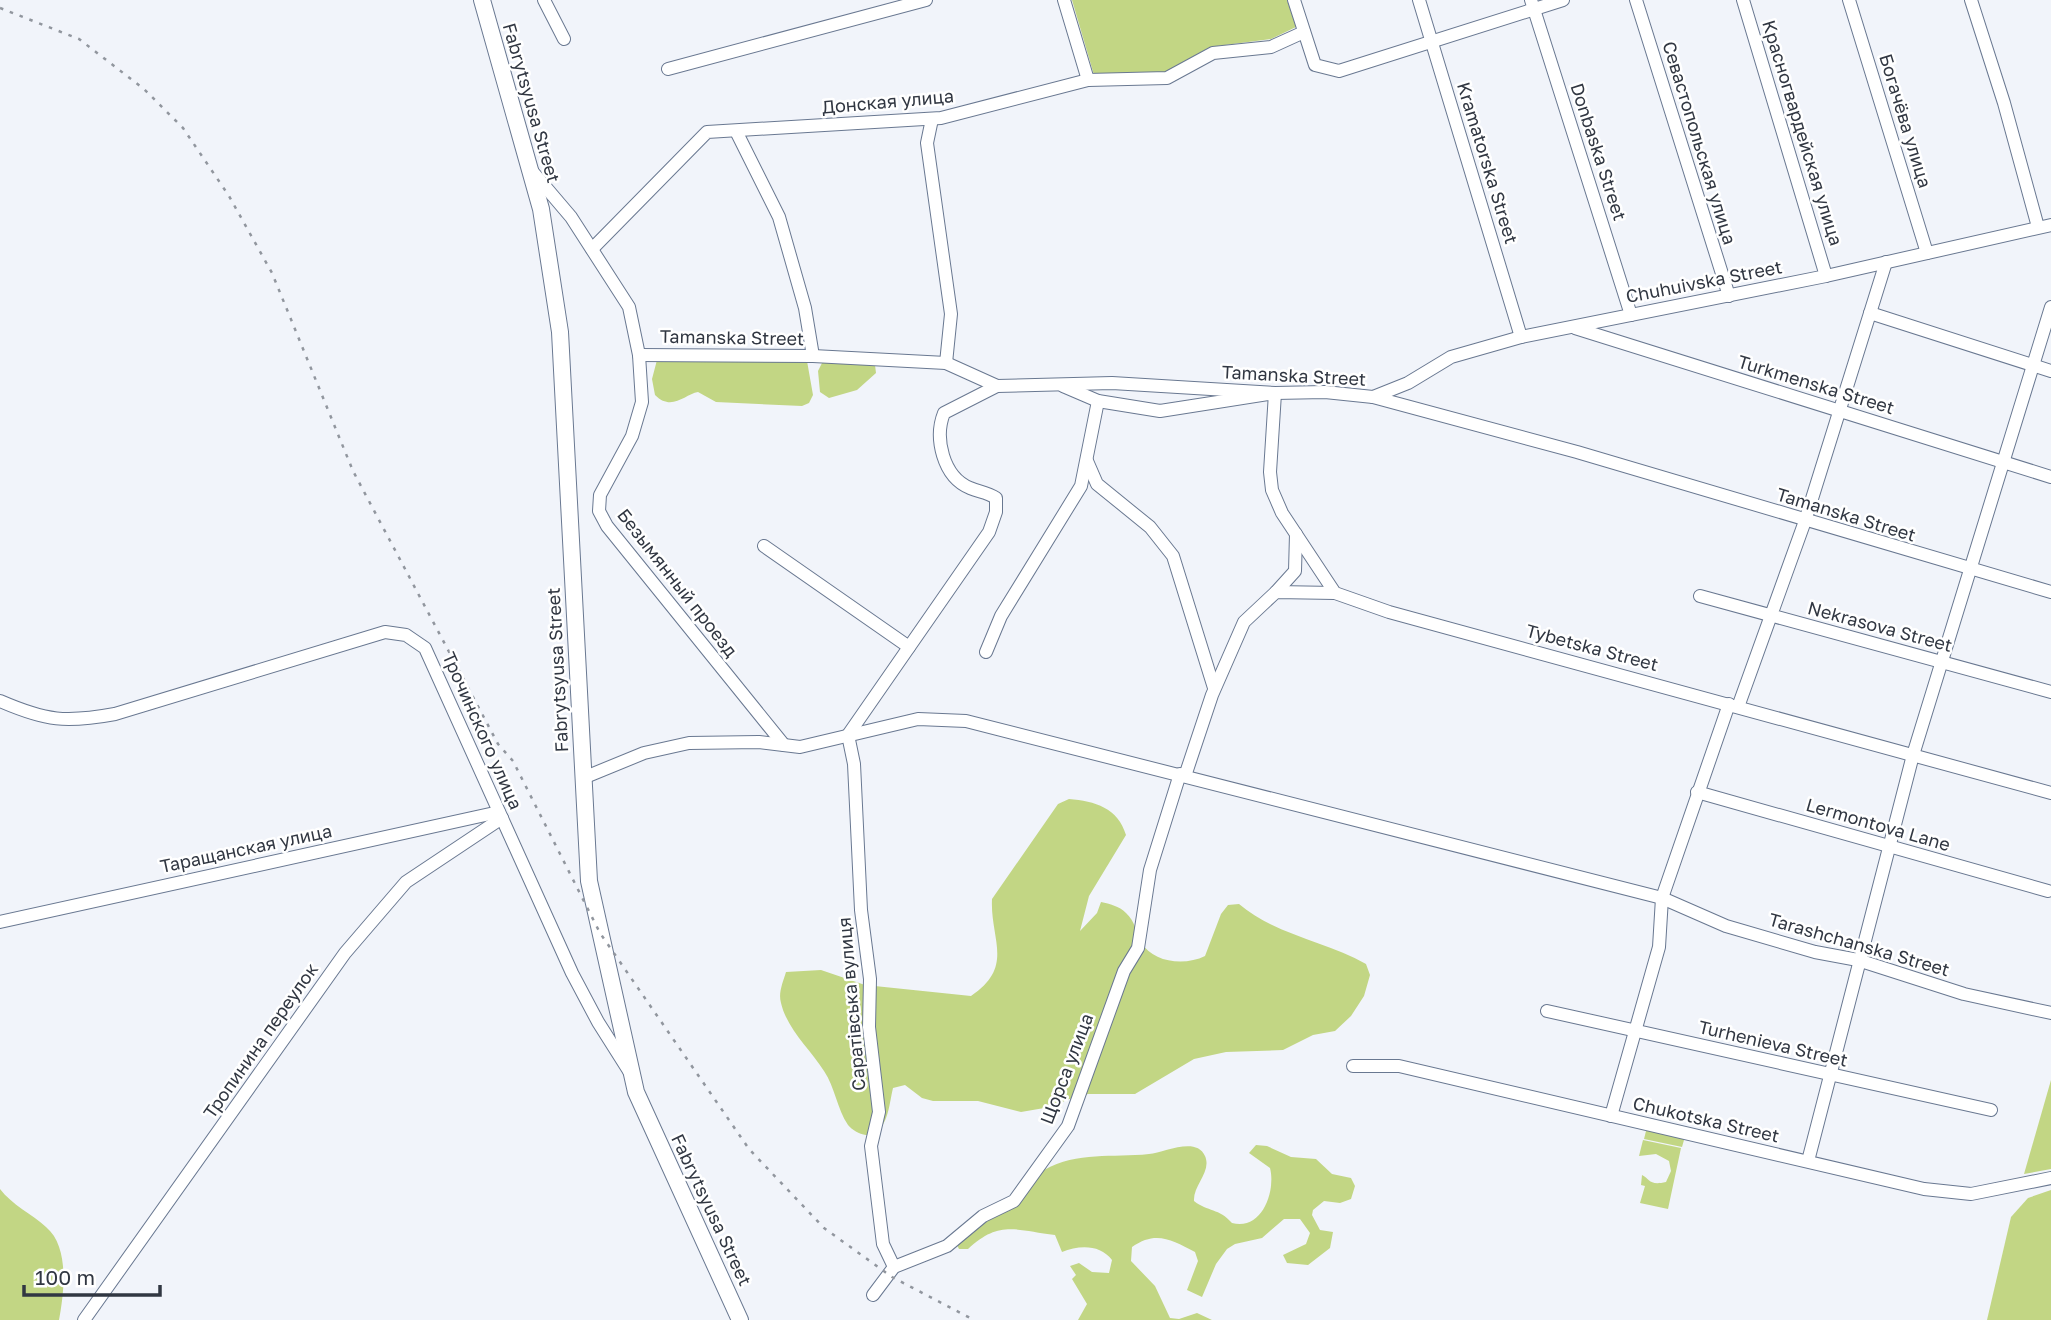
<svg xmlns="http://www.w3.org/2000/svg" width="2051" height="1320" viewBox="0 0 2051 1320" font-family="'Golos Text',sans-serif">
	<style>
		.green { fill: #c2d684 }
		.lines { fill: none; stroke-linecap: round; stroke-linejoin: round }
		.minor-casing { stroke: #697891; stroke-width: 14 }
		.major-casing { stroke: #697891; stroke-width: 18 }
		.minor { stroke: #fff; stroke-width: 12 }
		.major { stroke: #fff; stroke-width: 16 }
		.rail { stroke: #91969e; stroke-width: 2.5; stroke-dasharray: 3.5 7; stroke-linecap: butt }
		.labels { text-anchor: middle; stroke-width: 5; stroke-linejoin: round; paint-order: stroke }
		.street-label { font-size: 18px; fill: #313742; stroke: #fff }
	</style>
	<rect width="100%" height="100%" fill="#f1f4fa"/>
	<!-- green -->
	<g class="green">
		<polygon points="1072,0 1287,0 1296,27 1271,39 1210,47 1165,72 1094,75"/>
		<path d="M657,360L807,361L813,395L809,403L802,406L716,402L698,392C685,394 672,412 655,395L652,379Z"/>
		<polygon points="823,361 875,365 876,373 857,390 829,398 820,392 818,371"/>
		<path d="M1069,799C1095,801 1118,808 1126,835L1089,896L1080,931L1097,913L1101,902C1110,904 1119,906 1126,913C1135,921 1136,932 1141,942C1153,963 1185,966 1205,956L1221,914L1228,905L1239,904C1275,935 1326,941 1366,964L1370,975L1364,996L1351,1016L1335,1031L1313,1035L1283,1050L1226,1052L1194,1059L1135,1094H1088L1066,1100L1056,1106L1021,1112L978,1101H933L922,1098L905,1085L893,1088C889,1104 888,1135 866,1135C859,1134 852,1130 848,1125C837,1109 835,1087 824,1071C810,1049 787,1029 781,1003C778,993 783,982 786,972L821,970L865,985L971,996C1015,966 990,940 992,899L1058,804Z"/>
		<polygon points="2051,1080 2051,1169 2024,1174"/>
		<polygon points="1647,1127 1697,1140 1684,1140 1682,1147 1644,1139"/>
		<path d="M1643,1140L1681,1148L1668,1209L1640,1203L1645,1186L1641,1185L1642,1175C1650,1179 1649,1186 1666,1182L1671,1171L1669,1161L1656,1154L1639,1156Z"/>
		<path d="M1256,1145L1267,1146L1291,1157L1316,1159L1332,1174L1351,1178L1355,1186L1351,1199L1340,1203L1324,1201L1313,1210L1312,1215L1320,1230L1333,1232L1330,1248L1308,1265L1287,1263L1283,1255L1306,1244L1310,1233L1300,1219H1284L1262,1238L1235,1244L1227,1249L1216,1264L1202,1297L1187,1290L1198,1261L1195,1252C1172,1240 1156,1230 1132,1247L1131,1261L1155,1286L1170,1318L1179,1319L1197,1313L1212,1320H1078L1087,1304L1072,1279L1076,1275L1070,1266L1079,1263L1092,1272L1109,1273L1112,1260C1100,1244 1079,1245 1062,1252L1055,1235C1015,1230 999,1220 968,1249H959L957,1245L1044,1170C1078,1151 1112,1158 1149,1154C1164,1153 1196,1136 1205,1156C1212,1172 1193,1185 1194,1201C1208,1212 1219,1208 1232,1223C1262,1231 1276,1191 1270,1168L1249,1153Z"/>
		<path d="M0,1189C12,1205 32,1214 46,1227C70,1247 64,1293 59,1320H0Z"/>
		<polygon points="2051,1190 2051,1320 1987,1320 2011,1217 2028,1198"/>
	</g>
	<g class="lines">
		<defs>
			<g id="minor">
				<polyline points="544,0 564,39"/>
				<polyline points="1064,0 1088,80"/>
				<polyline points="1294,0 1315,65 1339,71 1563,0"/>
				<polyline points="1419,0 1521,337"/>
				<polyline points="1531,0 1631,315"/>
				<polyline points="1636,0 1729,296"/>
				<polyline points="1743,0 1826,276"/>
				<polyline points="1849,0 1927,253"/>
				<polyline points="1971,0 2004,103 2038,227"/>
				<polyline points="668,69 926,0"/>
				<polyline points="932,119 927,143 951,314 946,363"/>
				<polyline points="736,131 779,217 805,308 813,356"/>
				<polyline points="531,170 571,217 629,307 639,355 642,402 632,436 600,495 599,511 607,526 784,745"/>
				<polyline points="592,249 707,132 941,118 1088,80 1167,78 1213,53 1271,47 1304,32"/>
				<polyline points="1870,313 2051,371"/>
				<polyline points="1575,328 2051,477"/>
				<polyline points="639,355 813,356 946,363 997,386 1112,383 1275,393 1325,392 1373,397 1577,452 2051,592"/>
				<polyline points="1063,386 1098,401 1160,411 1275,393 1270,472 1272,490 1282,513 1335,593 1389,612 2051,793"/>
				<polyline points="1373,397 1408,383 1451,357 1521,337 1826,276 2051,225"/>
				<polyline points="1087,461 1097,484 1150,527 1173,556 1214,688"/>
				<polyline points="764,546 909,647"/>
				<polyline points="1276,592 1295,571 1296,534"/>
				<polyline points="1700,596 2051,692"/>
				<polyline points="986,652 1001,616 1081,486 1098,401"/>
				<path d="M0,701C46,721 66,723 115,714L385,632L406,635L425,648L572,973L598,1022L629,1071"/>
				<polyline points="1738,707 1805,521 1886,262"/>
				<polyline points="1185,776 1212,695 1244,622 1276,592 1335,593"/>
				<polyline points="583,778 644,753 689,743 759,742 800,747 918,719 966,721 1662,898 1726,926 1815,952 1858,960 1964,994 2051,1013"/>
				<polyline points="1697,792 2048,891"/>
				<polyline points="0,922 499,812"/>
				<polyline points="1547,1011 1991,1110"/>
				<polyline points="1353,1066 1399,1066 1924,1189 1971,1194 2051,1178"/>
				<polyline points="1611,1116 1659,947 1662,898 1729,704"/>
				<polyline points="1808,1161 1913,755 2051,307"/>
				<path d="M894,1267L883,1244L871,1146L879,1112L869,1027L870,979L861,910L854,764L848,735L989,532L996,512V498C987,492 979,492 970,488C943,477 934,438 944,413L997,386"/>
				<polyline points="873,1295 894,1267 947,1246 983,1216 1014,1201 1068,1126 1124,971 1138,948 1150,870 1180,774"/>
				<polyline points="84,1320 345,953 406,882 502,818"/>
			</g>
			<polyline id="major" points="482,0 541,209 560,332 589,881 636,1092 740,1320"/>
		</defs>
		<!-- minor casing -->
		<use href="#minor" class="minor-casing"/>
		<!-- major casing -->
		<use href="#major" class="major-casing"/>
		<!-- minor -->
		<use href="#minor" class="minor"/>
		<!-- major -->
		<use href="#major" class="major"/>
		<!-- rail -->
		<polyline class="rail" points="0,8 79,39 144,89 183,128 229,196 272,273 353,471 498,744 513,761 600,933 749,1149 824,1228 892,1277 974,1320"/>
	</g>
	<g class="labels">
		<!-- street labels -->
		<g class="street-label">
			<text transform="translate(888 102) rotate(-5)" y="6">Донская улица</text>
			<text transform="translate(531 103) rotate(74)" y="6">Fabrytsyusa Street</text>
			<text transform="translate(1905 121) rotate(73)" y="6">Богачёва улица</text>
			<text transform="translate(1802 133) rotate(73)" y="6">Красногвардейская улица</text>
			<text transform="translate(1699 143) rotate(73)" y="6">Севастопольская улица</text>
			<text transform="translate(1598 152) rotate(72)" y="6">Donbaska Street</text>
			<text transform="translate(1487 163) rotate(73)" y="6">Kramatorska Street</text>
			<text transform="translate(1704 282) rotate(-11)" y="6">Chuhuivska Street</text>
			<text transform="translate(732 338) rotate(1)" y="6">Tamanska Street</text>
			<text transform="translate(1294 376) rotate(3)" y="6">Tamanska Street</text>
			<text transform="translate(1816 385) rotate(17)" y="6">Turkmenska Street</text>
			<text transform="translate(1846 515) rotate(17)" y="6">Tamanska Street</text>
			<text transform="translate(677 583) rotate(52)" y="6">Безымянный проезд</text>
			<text transform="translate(1880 627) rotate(15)" y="6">Nekrasova Street</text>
			<text transform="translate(1592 648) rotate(15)" y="6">Tybetska Street</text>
			<text transform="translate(558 670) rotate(-93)" y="6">Fabrytsyusa Street</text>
			<text transform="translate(482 731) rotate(66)" y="6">Трочинского улица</text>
			<text transform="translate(1878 825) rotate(16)" y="6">Lermontova Lane</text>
			<text transform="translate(246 849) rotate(-12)" y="6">Таращанская улица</text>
			<text transform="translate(1859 945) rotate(16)" y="6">Tarashchanska Street</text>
			<text transform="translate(852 1004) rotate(-95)" y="6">Саратівська вулиця</text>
			<text transform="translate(261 1041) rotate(-55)" y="6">Тропинина переулок</text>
			<text transform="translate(1773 1044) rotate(13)" y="6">Turhenieva Street</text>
			<text transform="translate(1067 1069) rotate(-69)" y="6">Щорса улица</text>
			<text transform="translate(1706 1120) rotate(13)" y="6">Chukotska Street</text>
			<text transform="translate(711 1210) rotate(65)" y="6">Fabrytsyusa Street</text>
		</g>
	</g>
	<!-- scale -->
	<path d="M24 1285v10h136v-10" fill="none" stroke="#313742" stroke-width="3.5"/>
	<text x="35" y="1285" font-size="21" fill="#313742" stroke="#ffffff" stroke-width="5" paint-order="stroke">100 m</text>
</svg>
